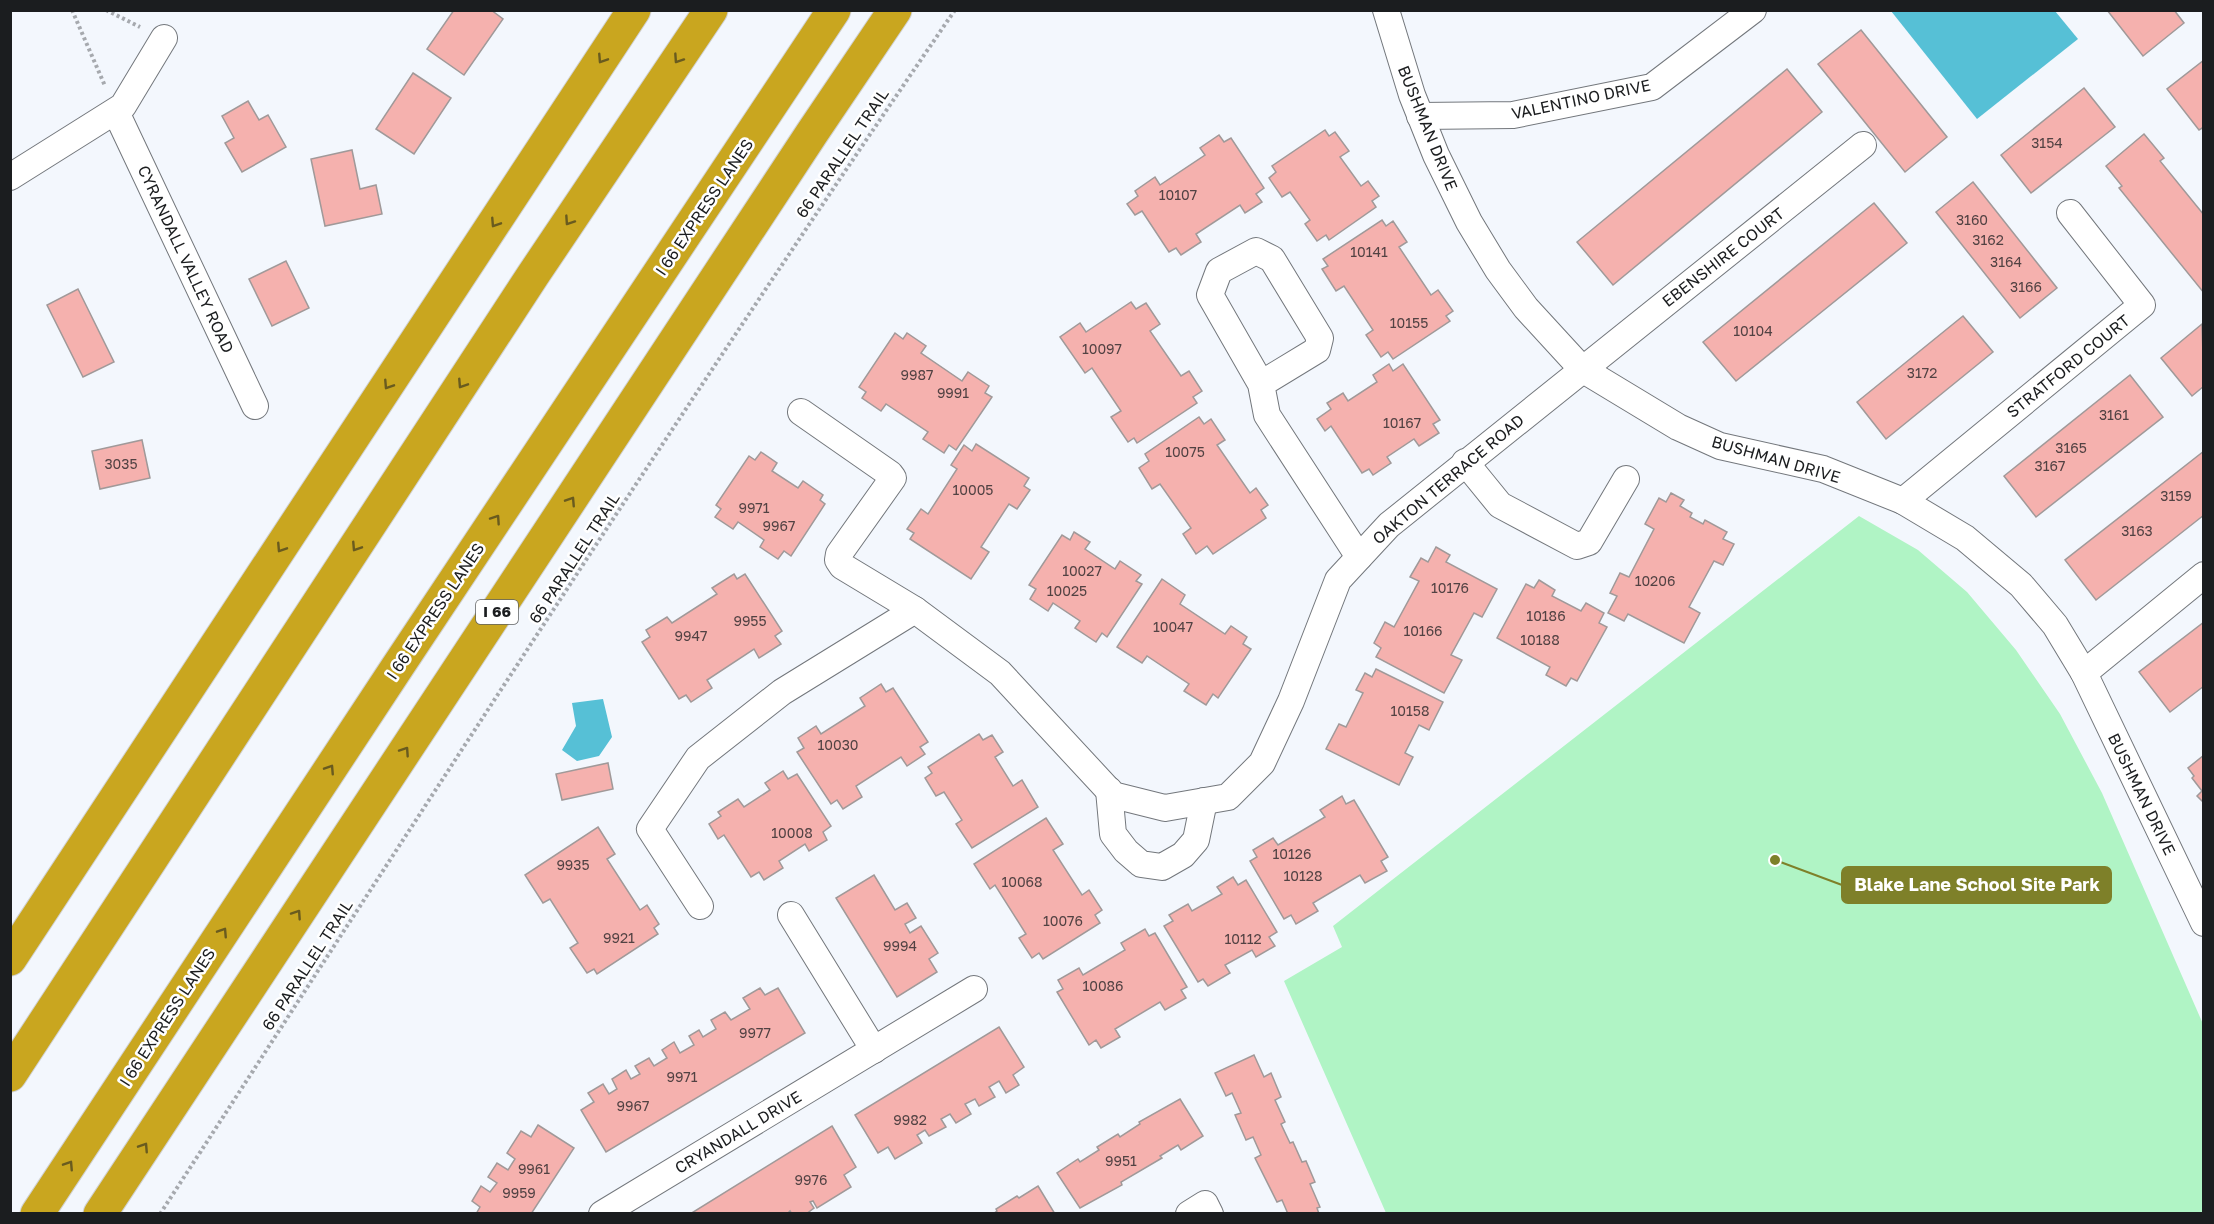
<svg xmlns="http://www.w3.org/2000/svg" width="2214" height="1224" viewBox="0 0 2214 1224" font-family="'Golos Text',sans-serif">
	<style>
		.green { fill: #b0f4c5 }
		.water { fill: #56c0d6 }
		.building { fill: #f5b1ae; stroke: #a09999; stroke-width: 1.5 }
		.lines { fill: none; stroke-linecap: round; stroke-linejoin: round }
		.minor-casing { stroke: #73777c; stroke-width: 28 }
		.highway-casing { stroke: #d1d2d2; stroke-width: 35 }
		.path { stroke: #a6a9ae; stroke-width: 4; stroke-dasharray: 3 3; stroke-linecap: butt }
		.minor { stroke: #fff; stroke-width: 26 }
		.highway { stroke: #c9a61f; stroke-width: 33 }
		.oneway { stroke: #695b1f }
		.labels { text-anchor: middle; stroke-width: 5; stroke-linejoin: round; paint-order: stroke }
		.number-label { font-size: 14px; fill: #524243 }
		.shield { fill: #fff; stroke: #5f6162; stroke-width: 1.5 }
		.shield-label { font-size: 15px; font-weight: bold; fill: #1b1d1f }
		.street-label { font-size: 16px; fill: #1b1d1f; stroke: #fff }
		.leader { fill: none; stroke: #7e8029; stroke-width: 2 }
		.callout-dot { fill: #7e8029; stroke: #fff; stroke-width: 2 }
		.callout { fill: #7e8029; stroke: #7e8029; stroke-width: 2 }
		.callout-label { font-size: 18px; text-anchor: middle; font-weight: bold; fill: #fff }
	</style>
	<rect width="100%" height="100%" fill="#f3f7fd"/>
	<!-- green -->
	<polygon class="green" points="1859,516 1918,550 1967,592 2016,650 2060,714 2102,793 2203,1024 2203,1213 1386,1213 1284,981 1342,947 1333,926"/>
	<!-- water -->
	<g class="water">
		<polygon points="1891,11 2055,11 2078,39 1977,119"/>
		<polygon points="603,699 612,737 599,756 577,761 562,750 576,726 572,703"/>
	</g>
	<!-- building -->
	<g class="building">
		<polygon points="454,10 491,10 503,19 464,75 427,49"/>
		<polygon points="2107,10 2174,10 2184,23 2143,56"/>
		<polygon points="1861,30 1947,137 1905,172 1818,64"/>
		<polygon points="2204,60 2204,127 2199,130 2167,89"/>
		<polygon points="1787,69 1822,112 1613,285 1577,242"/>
		<polygon points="413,73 451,98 414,154 376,129"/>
		<polygon points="2084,88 2115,127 2031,193 2001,155"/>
		<polygon points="248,101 259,120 268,115 286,147 242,172 225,143 234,138 222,116"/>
		<polygon points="1325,130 1329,136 1335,132 1349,151 1340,157 1361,186 1368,181 1379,196 1372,201 1376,207 1329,240 1326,235 1317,241 1305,224 1310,220 1290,192 1282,197 1269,178 1276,172 1272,166"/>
		<polygon points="2144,134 2164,158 2160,161 2204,215 2204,293 2119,188 2122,186 2106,166"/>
		<polygon points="1219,135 1224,142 1231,138 1264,188 1256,194 1262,202 1245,213 1240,205 1196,234 1201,242 1181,255 1176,248 1169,252 1142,211 1135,215 1127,204 1138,196 1135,191 1155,177 1160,185 1205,155 1200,148"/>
		<polygon points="352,150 360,189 376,185 382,214 325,226 311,159"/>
		<polygon points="1973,182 2057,288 2020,318 1936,212"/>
		<polygon points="1874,203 1907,243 1736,381 1703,342"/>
		<polygon points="1382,220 1386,226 1393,221 1407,242 1399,247 1431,295 1438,290 1453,311 1446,316 1450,321 1393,359 1388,352 1381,357 1366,335 1373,330 1344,286 1336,291 1322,269 1328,266 1323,259"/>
		<polygon points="286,261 309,308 272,326 249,279"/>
		<polygon points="78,289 114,362 83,377 47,305"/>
		<polygon points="1131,302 1136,309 1146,303 1160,324 1150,331 1181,376 1189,371 1202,391 1193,397 1197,403 1137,443 1134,438 1128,442 1111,417 1121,411 1092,368 1085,373 1060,337 1080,323 1086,332"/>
		<polygon points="1963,316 1993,352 1886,439 1857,402"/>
		<polygon points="2202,324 2204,386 2192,396 2161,358"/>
		<polygon points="895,333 903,339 907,333 926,346 921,353 962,381 968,372 989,386 985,393 992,397 956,450 949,445 944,453 923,439 928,432 886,404 881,411 862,398 866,392 859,387"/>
		<polygon points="1389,364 1393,371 1403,364 1440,420 1433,424 1439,433 1419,446 1414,439 1387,457 1391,463 1373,475 1369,469 1362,473 1331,426 1325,431 1317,419 1331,409 1327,403 1343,393 1348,401 1377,382 1373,375"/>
		<polygon points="2130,375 2163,417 2036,517 2004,476"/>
		<polygon points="1199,417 1204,424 1211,419 1225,440 1217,445 1250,493 1256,488 1268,505 1261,510 1266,518 1213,554 1207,546 1196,554 1183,534 1191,528 1160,484 1152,489 1139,468 1149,461 1145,454"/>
		<polygon points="142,440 150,478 100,489 92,451"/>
		<polygon points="976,444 1029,478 1024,486 1030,490 1017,509 1009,504 981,547 989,552 971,579 910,539 914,533 907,529 921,509 928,514 957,469 951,465 964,445 972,451"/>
		<polygon points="2204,451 2204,515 2096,600 2065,560"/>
		<polygon points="761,452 777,463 772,471 798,488 803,481 823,495 820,500 825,504 791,556 784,551 778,559 760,547 764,540 738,522 733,529 715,517 721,509 716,505 749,456 755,460"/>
		<polygon points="1671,493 1684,500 1680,506 1692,513 1690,517 1703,524 1705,520 1727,532 1723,539 1734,544 1723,565 1714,561 1689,607 1700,613 1684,643 1628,614 1624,621 1608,613 1617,596 1610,593 1620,573 1629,577 1654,529 1645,524 1659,498 1666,502"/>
		<polygon points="1074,532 1090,542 1085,549 1115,569 1120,561 1141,575 1136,581 1142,584 1107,637 1102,633 1096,642 1075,628 1080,621 1053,603 1048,611 1030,599 1036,589 1029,585 1062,535 1070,540"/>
		<polygon points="1436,547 1450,555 1446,562 1497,589 1482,617 1474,613 1451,655 1462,660 1444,693 1376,657 1381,648 1374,643 1385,622 1394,627 1419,581 1410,577 1421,558 1428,562"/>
		<polygon points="734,574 737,579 745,574 782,631 775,636 781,644 759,658 754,649 707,680 712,688 691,702 686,695 679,699 642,642 650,637 646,630 667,617 672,623 717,594 712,588"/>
		<polygon points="1162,579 1185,595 1180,604 1225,634 1231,626 1247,637 1243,644 1251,649 1218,698 1213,694 1206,705 1184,691 1189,684 1147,656 1142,663 1117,647"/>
		<polygon points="1539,580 1555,590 1552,596 1581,611 1586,603 1604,613 1599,623 1607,627 1577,681 1571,678 1566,686 1546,675 1550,667 1497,638 1526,584 1534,588"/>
		<polygon points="2204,622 2204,686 2170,712 2139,672"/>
		<polygon points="1376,669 1443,702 1429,730 1419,725 1405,753 1413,757 1399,785 1326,749 1339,724 1346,727 1363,693 1356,690 1365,673 1372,677"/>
		<polygon points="881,684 886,692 893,688 928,742 920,747 925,754 907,766 901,757 856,786 862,797 843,809 837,800 831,804 797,752 804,748 798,738 816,726 821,734 865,706 860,698"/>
		<polygon points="979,734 983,740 992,735 1003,752 995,757 1013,786 1022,780 1038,807 972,848 956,824 962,820 944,792 936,796 925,778 932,773 928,767"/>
		<polygon points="2204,755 2204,803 2197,796 2202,791 2192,778 2194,776 2188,768"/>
		<polygon points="608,763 613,789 562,800 556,774"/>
		<polygon points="783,771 788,779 797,774 831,826 823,832 827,840 809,851 805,844 779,861 783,868 764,880 759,872 751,877 724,835 718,839 709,824 721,816 718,812 738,799 744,807 770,790 765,783"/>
		<polygon points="1342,796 1346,804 1354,800 1388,857 1381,861 1387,871 1365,883 1360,875 1313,903 1318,911 1296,924 1291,915 1284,919 1250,861 1257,857 1253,850 1273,838 1278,845 1325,817 1320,810"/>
		<polygon points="1046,818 1063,844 1053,850 1082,895 1089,890 1102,910 1095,915 1100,923 1043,959 1039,953 1032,958 1019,938 1026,934 995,885 990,889 974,864"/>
		<polygon points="598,827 615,854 607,859 640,910 647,905 659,924 654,928 658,934 597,974 594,969 587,973 570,948 578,943 550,899 543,903 525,875"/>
		<polygon points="874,875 895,910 907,903 916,918 905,924 910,933 921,926 938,953 929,959 937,972 897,997 836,898"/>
		<polygon points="1233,877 1238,885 1246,880 1277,932 1269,937 1275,946 1256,957 1252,950 1225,965 1230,973 1208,986 1203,979 1198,982 1164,926 1173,921 1169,915 1188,904 1192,911 1222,894 1217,887"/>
		<polygon points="1145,929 1149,936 1155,933 1187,987 1181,990 1186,998 1165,1010 1160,1002 1115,1029 1120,1037 1101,1048 1096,1040 1089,1045 1057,992 1063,989 1058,980 1079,968 1083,975 1125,950 1121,943"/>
		<polygon points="760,988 765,995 778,988 805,1033 606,1152 581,1110 594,1102 588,1093 603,1084 609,1094 617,1089 612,1079 626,1070 631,1079 640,1074 635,1066 649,1058 654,1066 667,1058 662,1050 674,1042 680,1053 694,1045 689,1036 699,1030 703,1037 716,1029 711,1020 725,1012 731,1020 750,1009 743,998"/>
		<polygon points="999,1027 1024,1067 1013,1075 1019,1085 1006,1093 999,1081 989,1087 995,1097 979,1106 975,1099 965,1104 971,1114 956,1123 950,1114 941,1119 946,1127 929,1136 925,1130 917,1135 922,1143 895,1159 888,1147 878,1153 855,1115"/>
		<polygon points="1254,1055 1264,1077 1271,1073 1281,1097 1275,1100 1285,1122 1281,1124 1290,1143 1293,1142 1302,1162 1306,1161 1315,1182 1310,1184 1320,1207 1317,1208 1319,1214 1288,1214 1282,1200 1277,1202 1255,1158 1261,1155 1253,1137 1246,1140 1235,1115 1241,1113 1232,1093 1226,1096 1215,1073"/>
		<polygon points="1180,1099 1203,1136 1181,1150 1178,1145 1160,1156 1162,1158 1121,1182 1122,1185 1080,1208 1057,1173 1078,1159 1080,1162 1099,1150 1097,1147 1118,1134 1120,1137 1140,1124 1139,1122"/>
		<polygon points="538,1125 574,1148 531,1214 476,1214 480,1207 472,1201 481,1186 490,1192 497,1183 488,1177 497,1163 508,1170 515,1159 507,1153 521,1131 531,1137"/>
		<polygon points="832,1126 856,1167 844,1175 851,1187 817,1208 813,1201 810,1202 814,1208 806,1214 792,1214 790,1211 787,1214 690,1214"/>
		<polygon points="1038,1186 1055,1214 993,1214 997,1211 996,1209 1017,1196 1019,1198"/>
	</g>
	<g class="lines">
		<defs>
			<g id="minor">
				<polyline points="1386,10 1412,95 1436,155 1469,222 1498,270 1526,308 1582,369 1678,427 1720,446 1823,469 1903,501 1965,538 2021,585 2055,625 2084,673 2204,923"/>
				<polyline points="116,112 255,406"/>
				<polyline points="1420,116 1513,115 1652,87 1753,10"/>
				<polyline points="10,177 123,106 164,38"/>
				<polyline points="1261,384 1317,350 1320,338 1272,259 1256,251 1219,271 1210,295 1261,384 1267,415 1359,557"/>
				<polyline points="801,412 890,474 893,478 839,554 838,560 842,566 915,610"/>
				<polyline points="1465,462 1500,505 1577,546 1589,542 1626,479"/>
				<polyline points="1903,501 2142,305 2070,213"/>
				<polyline points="2084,673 2204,575"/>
				<polyline points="1109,790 1113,834 1126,851 1141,864 1162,867 1183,855 1196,840 1204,801"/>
				<polyline points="700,906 650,829 698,758 782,692 915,610 1000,673 1113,795 1165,808 1228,797 1262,763 1291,701 1338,580 1389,525 1863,145"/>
				<polyline points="791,915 874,1050"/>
				<polyline points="602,1214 974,989"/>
				<polyline points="1189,1214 1205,1204 1210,1214"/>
			</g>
			<g id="highway">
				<polyline points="10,959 634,10"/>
				<polyline points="10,1075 533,275 711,10"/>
				<polyline points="37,1214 398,666 834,10"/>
				<polyline points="100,1214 812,133 895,10"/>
			</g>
		</defs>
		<!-- minor casing -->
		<use href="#minor" class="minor-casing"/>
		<!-- highway casing -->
		<use href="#highway" class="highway-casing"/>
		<!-- path -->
		<g class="path">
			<polyline points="72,10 105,86"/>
			<polyline points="106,10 140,27"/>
			<path d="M160,1214C422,811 682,407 955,10"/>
		</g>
		<!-- minor -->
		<use href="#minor" class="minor"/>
		<!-- highway -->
		<use href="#highway" class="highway"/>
	</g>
	<!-- one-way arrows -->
	<defs><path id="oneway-chevron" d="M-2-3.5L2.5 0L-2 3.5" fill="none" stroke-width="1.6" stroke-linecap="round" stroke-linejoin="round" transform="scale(1.5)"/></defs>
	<g class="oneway">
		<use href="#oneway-chevron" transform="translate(602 59) rotate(123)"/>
		<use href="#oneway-chevron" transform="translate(678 59) rotate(124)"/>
		<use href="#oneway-chevron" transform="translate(569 221) rotate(124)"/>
		<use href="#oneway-chevron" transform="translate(495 223) rotate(123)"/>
		<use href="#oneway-chevron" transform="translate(462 384) rotate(123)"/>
		<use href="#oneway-chevron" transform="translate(388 385) rotate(123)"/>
		<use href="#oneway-chevron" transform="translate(571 501) rotate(-57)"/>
		<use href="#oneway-chevron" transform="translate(496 519) rotate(-56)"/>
		<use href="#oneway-chevron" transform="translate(356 547) rotate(123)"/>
		<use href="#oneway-chevron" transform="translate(281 548) rotate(123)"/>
		<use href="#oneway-chevron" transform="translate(405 751) rotate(-56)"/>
		<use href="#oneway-chevron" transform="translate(330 769) rotate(-57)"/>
		<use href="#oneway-chevron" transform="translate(297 914) rotate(-56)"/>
		<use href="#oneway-chevron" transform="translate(223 932) rotate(-57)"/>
		<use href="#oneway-chevron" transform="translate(144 1147) rotate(-57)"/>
		<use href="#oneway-chevron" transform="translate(69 1165) rotate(-57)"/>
	</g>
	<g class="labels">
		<!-- number labels -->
		<g class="number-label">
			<text x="2047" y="148">3154</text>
			<text x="1178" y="200">10107</text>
			<text x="1972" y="225">3160</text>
			<text x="1988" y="245">3162</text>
			<text x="1369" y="257">10141</text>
			<text x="2006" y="267">3164</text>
			<text x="2026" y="292">3166</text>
			<text x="1409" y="328">10155</text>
			<text x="1753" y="336">10104</text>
			<text x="1102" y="354">10097</text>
			<text x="1922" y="378">3172</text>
			<text x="917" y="380">9987</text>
			<text x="953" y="398">9991</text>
			<text x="2114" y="420">3161</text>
			<text x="1402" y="428">10167</text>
			<text x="2071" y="453">3165</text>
			<text x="1185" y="457">10075</text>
			<text x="121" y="469">3035</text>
			<text x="2050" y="471">3167</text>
			<text x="973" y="495">10005</text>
			<text x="2176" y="501">3159</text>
			<text x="754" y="513">9971</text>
			<text x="779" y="531">9967</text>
			<text x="2137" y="536">3163</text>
			<text x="1082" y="576">10027</text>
			<text x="1655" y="586">10206</text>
			<text x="1450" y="593">10176</text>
			<text x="1067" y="596">10025</text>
			<text x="1546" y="621">10186</text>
			<text x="750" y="626">9955</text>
			<text x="1173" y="632">10047</text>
			<text x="1423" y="636">10166</text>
			<text x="691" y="641">9947</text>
			<text x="1540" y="645">10188</text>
			<text x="1410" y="716">10158</text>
			<text x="838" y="750">10030</text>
			<text x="792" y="838">10008</text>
			<text x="1292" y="859">10126</text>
			<text x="573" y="870">9935</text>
			<text x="1303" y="881">10128</text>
			<text x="1022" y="887">10068</text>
			<text x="1063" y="926">10076</text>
			<text x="619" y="943">9921</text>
			<text x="1243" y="944">10112</text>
			<text x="900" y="951">9994</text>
			<text x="1103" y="991">10086</text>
			<text x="755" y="1038">9977</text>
			<text x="682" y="1082">9971</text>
			<text x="633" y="1111">9967</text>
			<text x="910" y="1125">9982</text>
			<text x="1121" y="1166">9951</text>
			<text x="534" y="1174">9961</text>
			<text x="811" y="1185">9976</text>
			<text x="519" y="1198">9959</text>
		</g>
		<!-- shield labels -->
		<rect class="shield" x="476" y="600" width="42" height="24" rx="4.5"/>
		<g class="shield-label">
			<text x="497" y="617">I 66</text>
		</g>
		<!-- street labels -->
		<g class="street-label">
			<text transform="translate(1581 99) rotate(-12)" y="6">VALENTINO DRIVE</text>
			<text transform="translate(1428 128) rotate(68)" y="6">BUSHMAN DRIVE</text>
			<text transform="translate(842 153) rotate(-56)" y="6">66 PARALLEL TRAIL</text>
			<text transform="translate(704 207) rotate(-56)" y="6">I 66 EXPRESS LANES</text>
			<text transform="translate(1723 257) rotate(-38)" y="6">EBENSHIRE COURT</text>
			<text transform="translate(186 259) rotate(65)" y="6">CYRANDALL VALLEY ROAD</text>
			<text transform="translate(2068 366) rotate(-39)" y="6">STRATFORD COURT</text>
			<text transform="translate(1776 459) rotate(16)" y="6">BUSHMAN DRIVE</text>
			<text transform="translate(1448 479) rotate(-40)" y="6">OAKTON TERRACE ROAD</text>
			<text transform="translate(574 558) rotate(-57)" y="6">66 PARALLEL TRAIL</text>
			<text transform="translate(435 611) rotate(-56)" y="6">I 66 EXPRESS LANES</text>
			<text transform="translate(2142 794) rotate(64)" y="6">BUSHMAN DRIVE</text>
			<text transform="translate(307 965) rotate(-57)" y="6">66 PARALLEL TRAIL</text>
			<text transform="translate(167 1017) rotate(-57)" y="6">I 66 EXPRESS LANES</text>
			<text transform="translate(738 1132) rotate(-31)" y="6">CRYANDALL DRIVE</text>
		</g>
	</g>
	<!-- callouts -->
	<path class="leader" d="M1775 860L1842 885"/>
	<circle class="callout-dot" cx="1775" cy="860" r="6"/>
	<rect class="callout" x="1842" y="867" width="269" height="36" rx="6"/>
	<g class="callout-label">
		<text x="1977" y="891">Blake Lane School Site Park</text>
	</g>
	<!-- border -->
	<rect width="2214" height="1224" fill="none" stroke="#1b1d1f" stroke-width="24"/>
</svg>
